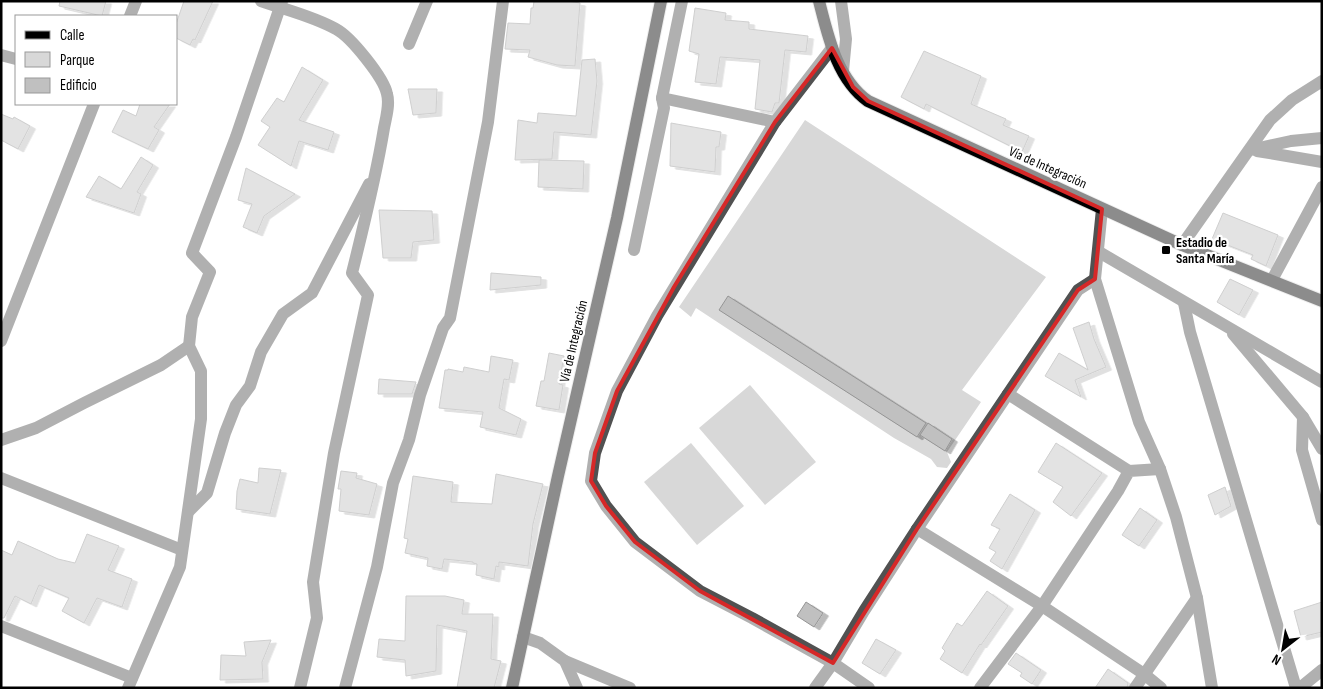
<svg xmlns="http://www.w3.org/2000/svg" width="1323" height="689" viewBox="0 0 1323 689" font-family="'Sofia Sans Condensed',sans-serif">
	<style>
		.green { fill: #d8d8d8 }
		.building { fill: #c0c0c0; stroke: #959595; filter: url(#shadow) }
		.lines { fill: none; stroke-linecap: round; stroke-linejoin: round }
		.major-casing { stroke: #dbdbdb; stroke-width: 14 }
		.minor { stroke: #515151; stroke-width: 12 }
		.major { stroke: #000; stroke-width: 12 }
		.marked { fill: none; stroke: #d62828; stroke-width: 4; stroke-linejoin: round }
		.poi-dot { fill: #000; stroke: #fff; stroke-width: 2 }
		.labels { text-anchor: middle; stroke-width: 4.5; stroke-linejoin: round; paint-order: stroke }
		.street-label { font-size: 14px; fill: #000; stroke: #fff }
		.poi-label { font-size: 14px; font-weight: bold; fill: #000; stroke: #fff; text-anchor: start }
	</style>
	<defs>
		<filter id="shadow"><feDropShadow dx="5.5" dy="3" stdDeviation="0" flood-color="#0004"/></filter>
	</defs>
	<rect width="100%" height="100%" fill="#fff"/>
	<!-- green -->
	<g class="green">
		<polygon points="805,120 1046,277 962,390 981,402 947,452 951,462 947,468 937,467 931,459 894,438 696,308 691,317 679,307"/>
		<polygon points="750,385 816,462 765,505 699,428"/>
		<polygon points="691,443 744,506 697,545 644,482"/>
	</g>
	<!-- building -->
	<g class="building">
		<polygon points="60,1 106,1 102,16 59,6"/>
		<polygon points="184,1 213,1 195,40 193,39 190,45 176,38 176,24"/>
		<polygon points="534,1 568,1 580,3 575,66 557,65 528,57 530,50 505,49 508,23 530,24 531,8 533,8"/>
		<polygon points="695,8 726,13 725,20 749,22 749,29 808,36 806,52 785,50 779,103 775,103 772,112 755,109 760,60 720,57 716,84 695,82 699,54 689,51"/>
		<polygon points="924,51 981,76 971,104 1006,119 1003,125 1029,136 1022,152 926,104 924,109 901,97"/>
		<polygon points="595,59 597,81 591,135 554,132 552,159 515,160 518,120 537,123 538,113 576,116 582,60"/>
		<polygon points="302,67 323,80 299,120 334,132 328,150 299,141 291,166 258,145 270,127 261,121 277,98 284,102"/>
		<polygon points="408,89 437,89 436,113 413,115"/>
		<polygon points="140,104 170,104 154,127 159,130 148,149 112,132 123,110 136,116"/>
		<polygon points="1,114 13,119 14,117 30,126 18,149 1,140"/>
		<polygon points="671,123 721,132 719,147 716,147 715,172 670,166"/>
		<polygon points="141,157 153,165 137,192 141,194 134,213 86,197 99,176 121,189"/>
		<polygon points="539,160 584,161 583,189 538,187"/>
		<polygon points="246,168 295,194 264,216 257,233 243,227 252,204 238,200"/>
		<polygon points="379,210 432,211 434,240 413,242 411,258 383,258"/>
		<polygon points="1223,213 1278,235 1266,266 1251,259 1253,255 1212,239"/>
		<polygon points="491,273 541,277 541,285 490,290"/>
		<polygon points="1230,279 1253,290 1239,315 1217,302"/>
		<polygon points="728,296 926,423 917,437 719,310"/>
		<polygon points="1089,322 1094,339 1106,367 1075,380 1081,397 1045,376 1059,353 1088,370 1073,328"/>
		<polygon points="549,353 564,356 559,384 563,385 559,410 536,406 541,381 544,381"/>
		<polygon points="491,356 513,360 509,380 504,379 499,408 521,419 516,435 480,427 483,412 439,408 445,370 448,370 448,369 463,372 464,367 489,372"/>
		<polygon points="379,379 416,382 412,394 378,394"/>
		<polygon points="928,423 952,439 945,451 920,435"/>
		<polygon points="1056,443 1102,473 1071,516 1053,502 1063,487 1038,472"/>
		<polygon points="259,468 281,470 270,514 236,509 237,491 240,479 258,483"/>
		<polygon points="341,471 357,473 356,478 377,484 369,515 339,511 341,489 338,489"/>
		<polygon points="496,474 543,484 533,524 528,566 499,562 499,567 496,566 494,579 476,575 477,564 473,563 473,562 444,559 442,569 427,566 428,558 405,553 408,539 404,538 413,476 453,482 451,502 492,504"/>
		<polygon points="1225,487 1231,506 1215,515 1208,495"/>
		<polygon points="1010,494 1035,510 1002,569 990,561 996,552 989,548 1000,529 991,525"/>
		<polygon points="1140,508 1157,520 1139,546 1122,535"/>
		<polygon points="87,534 119,546 108,570 132,579 122,607 97,598 84,623 62,611 69,598 39,585 31,604 15,596 4,618 1,618 1,550 12,555 18,541 58,559 75,563"/>
		<polygon points="987,591 1008,606 981,645 980,644 962,673 940,659 945,651 942,648 957,623 962,626"/>
		<polygon points="406,596 445,596 464,600 462,614 493,614 491,659 501,661 494,688 457,688 467,631 437,625 436,671 406,676 405,660 377,657 379,639 405,641"/>
		<polygon points="806,602 823,613 814,627 797,616"/>
		<polygon points="1322,602 1322,632 1301,637 1294,611"/>
		<polygon points="876,639 896,650 880,674 862,663"/>
		<polygon points="271,640 262,662 263,679 220,680 221,655 246,656 244,642"/>
		<polygon points="1016,653 1041,670 1032,684 1020,676 1022,673 1008,664"/>
		<polygon points="1108,669 1128,683 1127,688 1095,688"/>
	</g>
	<g class="lines">
		<defs>
			<g id="major">
				<path d="M819,1C828,36 837,79 868,101L1182,245L1322,301"/>
				<polyline points="512,688 558,476 617,218 661,1"/>
			</g>
		</defs>
		<!-- major casing -->
		<use href="#major" class="major-casing"/>
		<!-- minor -->
		<g class="minor">
			<path d="M261,1C286,10 313,16 336,29C351,37 384,78 387,94C390,104 386,118 384,128C376,177 364,225 352,273L368,295L334,453L313,582L317,618L300,688"/>
			<polyline points="841,1 846,39 843,71"/>
			<polyline points="130,16 136,1"/>
			<polyline points="409,44 427,1"/>
			<polyline points="832,48 775,122 657,316 617,391 595,453 591,481 606,506 635,542 700,591 752,618 833,663 869,688"/>
			<polyline points="1,55 16,59"/>
			<polyline points="662,98 775,122"/>
			<polyline points="1250,150 1291,141 1322,138"/>
			<polyline points="1257,151 1322,162"/>
			<polyline points="1102,209 1095,279 1139,422 1160,469 1176,517 1197,598 1212,688"/>
			<polyline points="1182,245 1270,120 1292,100 1322,81"/>
			<polyline points="634,250 664,108 662,98 682,1"/>
			<polyline points="1099,252 1322,382"/>
			<polyline points="1272,280 1322,187"/>
			<polyline points="1184,303 1190,332 1296,688"/>
			<polyline points="1233,334 1303,417 1322,449"/>
			<polyline points="1,341 94,104"/>
			<polyline points="1008,394 1129,471"/>
			<polyline points="1303,417 1302,450 1322,520"/>
			<polyline points="1,440 36,428 84,403 161,365 189,346"/>
			<polyline points="1,478 182,550"/>
			<polyline points="188,512 207,493 225,433 236,405 250,386 261,352 283,314 312,293 369,184"/>
			<polyline points="917,529 1042,606 1144,674 1161,688"/>
			<polyline points="1,626 132,678"/>
			<polyline points="523,637 540,643 565,661 577,688"/>
			<polyline points="565,661 630,688"/>
			<polyline points="128,688 180,567 201,419 201,371 189,346 192,317 210,272 192,253 236,137 282,1"/>
			<polyline points="345,688 377,567 393,483 409,440 420,395 443,328 450,318 488,122 503,1"/>
			<polyline points="815,688 833,663 864,611 917,529 1078,290 1095,279"/>
			<polyline points="980,688 1042,606 1118,491 1129,471 1160,469"/>
			<polyline points="1135,688 1197,598"/>
			<polyline points="1300,688 1322,670"/>
		</g>
		<!-- major -->
		<use href="#major" class="major"/>
	</g>
	<!-- marked area -->
	<path d="M0 0H1323V689H0ZM832,48L853,87L868,101L1102,209L1095,279L1078,290L917,529L833,663L700,591L635,542L606,506L591,481L595,453L617,391L674,287L775,122Z" fill="#fff" fill-opacity=".55" fill-rule="evenodd"/>
	<path class="marked" d="M832,48L853,87L868,101L1102,209L1095,279L1078,290L917,529L833,663L700,591L635,542L606,506L591,481L595,453L617,391L674,287L775,122Z"/>
	<!-- markers -->
	<rect class="poi-dot" x="1161" y="245" width="10" height="10" rx="2.5"/>
	<g class="labels">
		<!-- street labels -->
		<g class="street-label">
			<text transform="translate(1048 167) rotate(24)" y="5">Vía de Integración</text>
			<text transform="translate(573 341) rotate(-77)" y="5">Vía de Integración</text>
		</g>
		<!-- poi labels -->
		<g class="poi-label">
			<text x="1176" y="247">Estadio de<tspan x="1176" dy="16">Santa María</tspan></text>
		</g>
	</g>
	<!-- border -->
	<rect width="1323" height="689" fill="none" stroke="#000000" stroke-width="5"/>
	<!-- legend -->
	<rect x="15" y="15" width="162" height="90" fill="#ffffff" stroke="#999999"/>
	<rect x="25" y="31" width="25" height="8" fill="#000000" stroke="#999999"/>
	<text x="60" y="40" font-size="15" fill="#000000">Calle</text>
	<rect x="25" y="52" width="25" height="15" fill="#d8d8d8" stroke="#999999"/>
	<text x="60" y="65" font-size="15" fill="#000000">Parque</text>
	<rect x="25" y="78" width="25" height="15" fill="#c0c0c0" stroke="#999999"/>
	<text x="60" y="90" font-size="15" fill="#000000">Edificio</text>
	<!-- north arrow -->
	<g transform="translate(1283 649) rotate(211)" stroke="#ffffff" stroke-width="4" paint-order="stroke">
	<path d="M0-4L9 19L0 12L-9 19Z" fill="#000000"/>
	<text y="-8" font-size="14" font-weight="bold" text-anchor="middle" fill="#000000">N</text>
	</g>
</svg>
